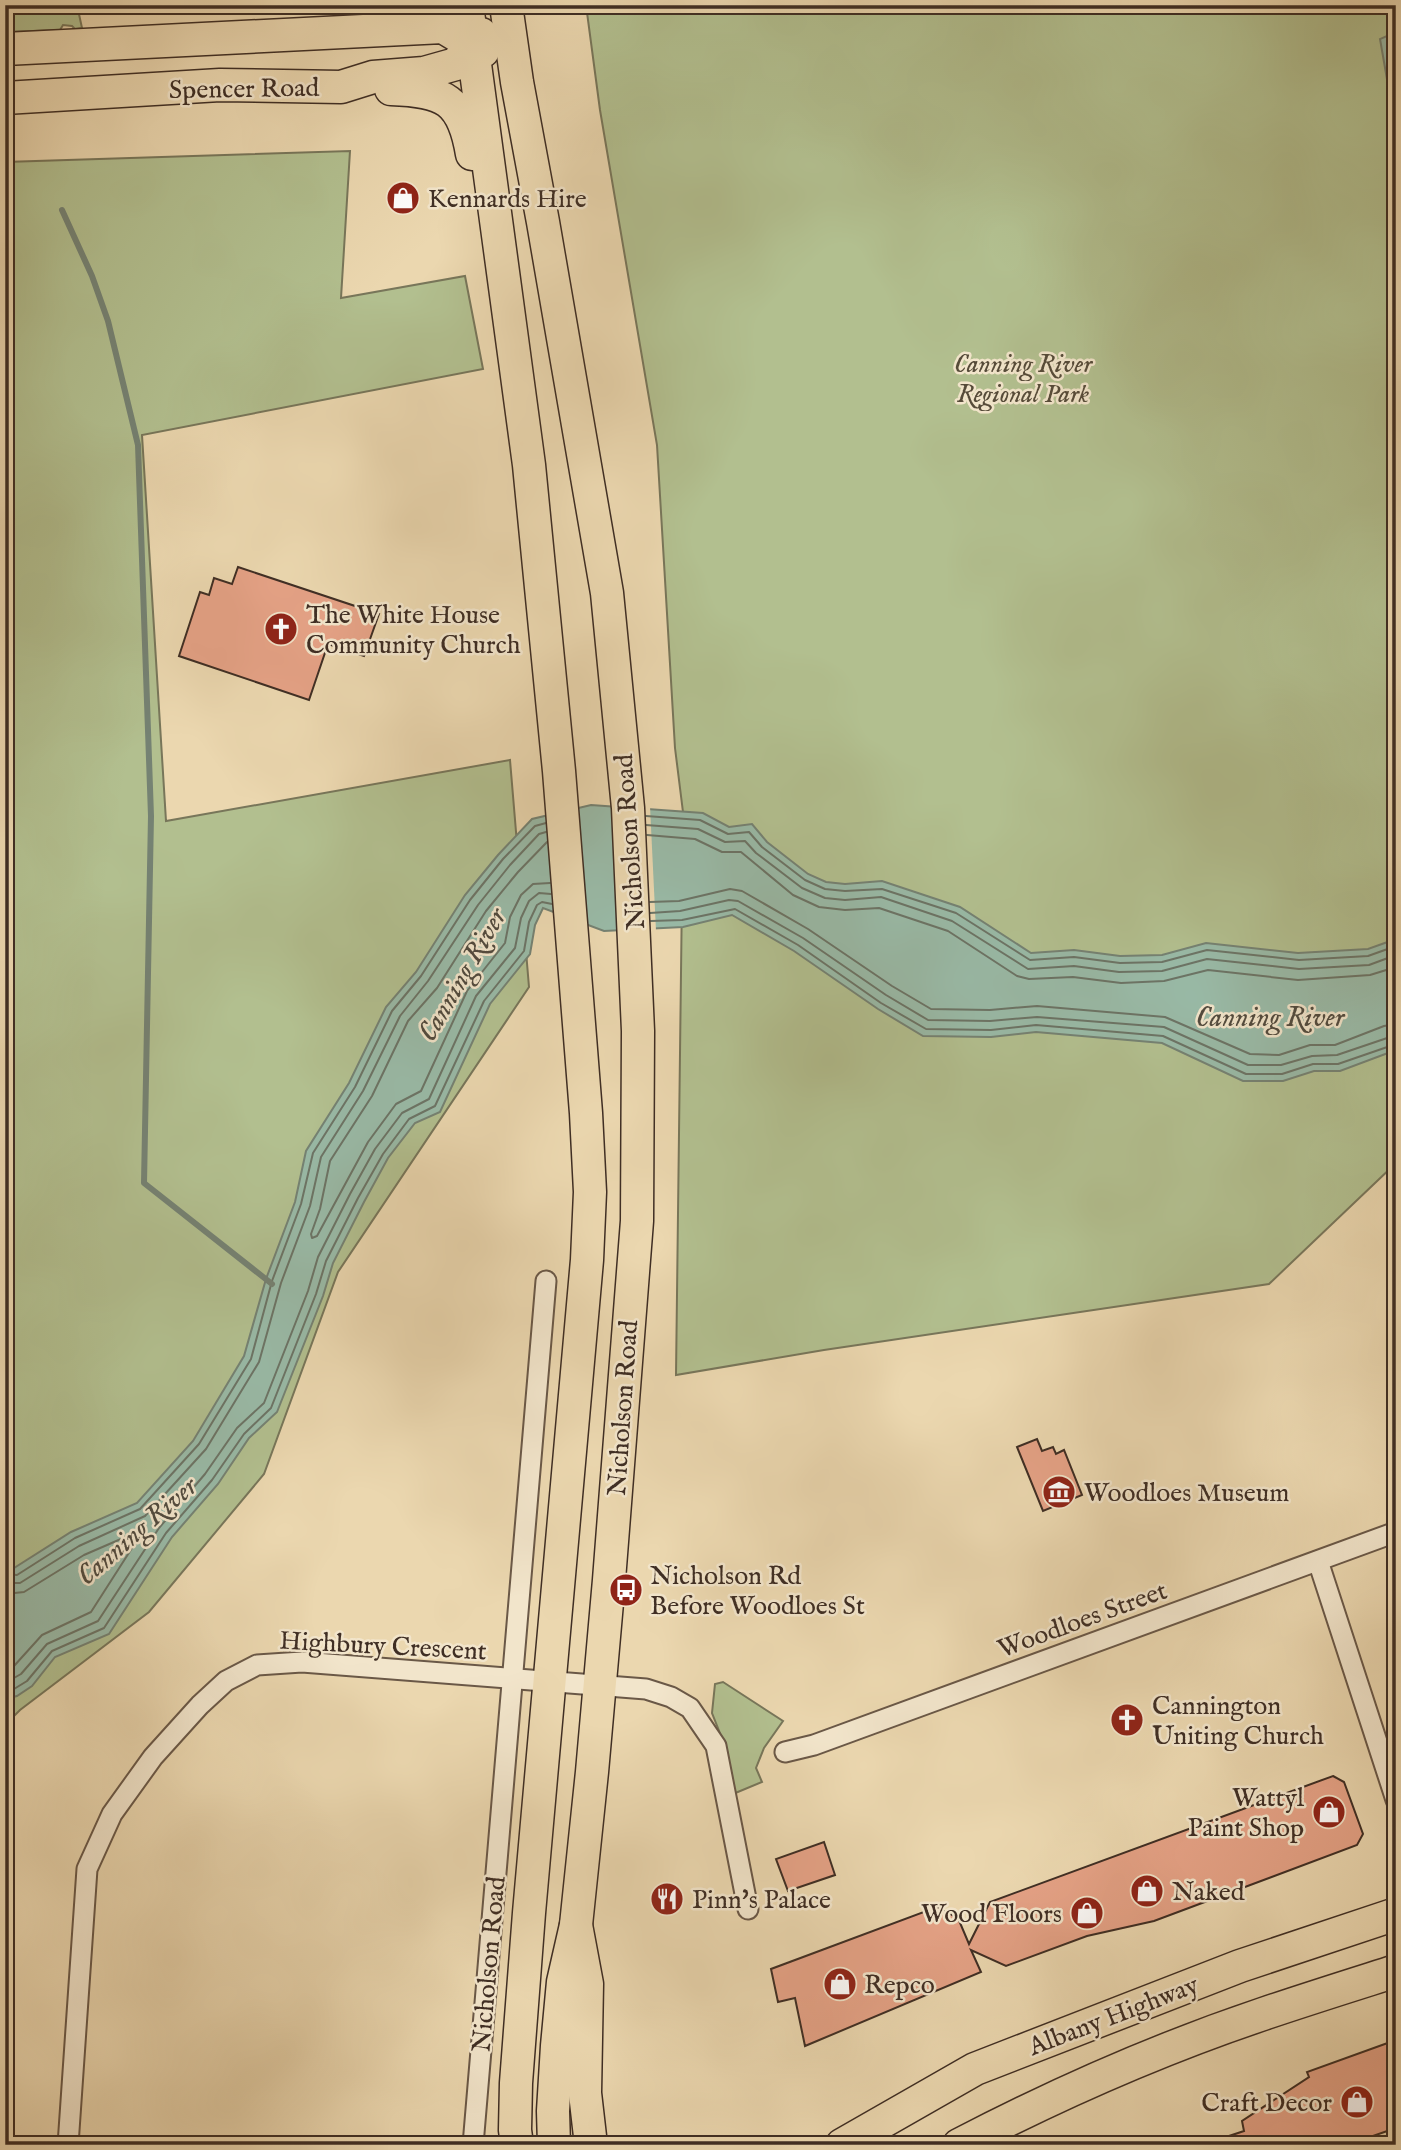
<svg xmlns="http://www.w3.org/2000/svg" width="1401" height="2150" viewBox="0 0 1401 2150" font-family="'IM FELL English',serif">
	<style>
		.green { fill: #b2bf8f; stroke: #78765a; stroke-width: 2 }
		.water { fill: #99baa7; stroke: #758273; stroke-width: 2 }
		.pier { fill: #ebd7af }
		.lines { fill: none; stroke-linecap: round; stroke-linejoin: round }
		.shore { stroke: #6c7466; stroke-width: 2 }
		.stream { stroke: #758273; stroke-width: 6 }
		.building { fill: #e5a286; stroke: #3f2e24; stroke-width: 2 }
		.minor-casing { stroke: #6a5847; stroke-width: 23 }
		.primary-casing { stroke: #3f2e24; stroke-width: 35 }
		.trunk-casing { stroke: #3f2e24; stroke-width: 35 }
		.minor { stroke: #f2e5cb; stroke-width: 19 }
		.primary { stroke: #ebd7af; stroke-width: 32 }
		.trunk { stroke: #ebd7af; stroke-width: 32 }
		.labels { text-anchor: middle; stroke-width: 5; stroke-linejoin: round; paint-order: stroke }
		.street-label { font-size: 26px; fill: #3f2e24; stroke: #f2e5cb }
		.poi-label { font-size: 26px; fill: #3f2e24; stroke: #f2e5cb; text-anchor: start }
		.park-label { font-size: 26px; font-style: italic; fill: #564b39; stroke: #f2e5cb }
		.water-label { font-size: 28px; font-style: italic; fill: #514a3e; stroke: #f2e5cb }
	</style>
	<rect width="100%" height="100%" fill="#ebd7af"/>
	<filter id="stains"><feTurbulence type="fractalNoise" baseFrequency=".00286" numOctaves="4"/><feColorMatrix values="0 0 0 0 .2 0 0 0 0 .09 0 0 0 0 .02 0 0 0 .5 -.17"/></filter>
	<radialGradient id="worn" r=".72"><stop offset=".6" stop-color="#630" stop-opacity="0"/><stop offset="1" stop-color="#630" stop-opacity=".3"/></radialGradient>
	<!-- green -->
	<g class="green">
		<polygon points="5,5 77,5 82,28 75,29 72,26 63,25 60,30 5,32"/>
		<polygon points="586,5 1396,5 1396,1163 1269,1284 824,1350 676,1375 683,812 675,748 657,445 600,110"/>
		<polygon points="350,151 341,298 465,276 483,369 142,435 166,821 510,760 529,987 338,1272 264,1474 149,1612 20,1710 5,1725 5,162"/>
		<polygon points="723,1682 783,1721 764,1748 756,1768 762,1782 733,1794 727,1751 712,1713 715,1684"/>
	</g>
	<!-- water -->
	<g class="water">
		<polygon points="1396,32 1396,93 1388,85 1380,39"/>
		<polygon points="591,805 703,813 729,827 752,824 767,842 808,874 826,882 845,884 882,881 960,907 1031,953 1074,950 1120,956 1162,955 1206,943 1298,953 1368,949 1396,939 1396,1050 1340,1071 1314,1071 1283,1081 1243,1081 1162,1043 1036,1032 991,1037 923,1036 878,1009 794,951 732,915 683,927 604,931 543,908 535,925 530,954 490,1004 440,1112 415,1123 388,1158 364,1202 333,1263 323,1296 277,1412 249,1438 218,1484 172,1537 109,1634 55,1657 32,1686 17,1696 5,1699 5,1567 14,1568 71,1532 137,1503 193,1441 244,1356 266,1279 295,1202 306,1151 349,1083 386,1007 416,972 465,895 498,855 532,819"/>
	</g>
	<!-- pier -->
	<polygon class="pier" points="615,803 650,806 656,931 622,933"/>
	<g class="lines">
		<!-- shore -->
		<g class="shore">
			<polyline points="646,816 700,820 728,834 749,832 762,847 805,880 825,889 845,891 882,889 956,913 1030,960 1074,957 1120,963 1162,962 1207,950 1299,960 1368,956 1396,946"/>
			<polyline points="646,825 698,829 725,842 745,841 756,853 802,888 825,898 845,900 881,897 952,921 1028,969 1074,966 1119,972 1162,971 1207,959 1299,969 1369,965 1396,955"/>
			<polyline points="647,835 695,839 722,852 741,852 793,895 819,907 845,910 879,908 948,931 1017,976 1029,979 1073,977 1121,983 1164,981 1208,970 1298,980 1370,975 1396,967"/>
			<polyline points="547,842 518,872 486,911 437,988 408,1021 372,1096 330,1161 320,1209 311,1234 312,1238 317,1236 368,1142 396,1104 421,1091 467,991 505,943 510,917 521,895 533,884 550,883"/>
			<polyline points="650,902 679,901 730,889 742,891 808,929 892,986 931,1009 990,1010 1037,1006 1165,1017 1250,1054 1279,1055 1310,1045 1335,1045 1384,1026 1396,1024"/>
			<polyline points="650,913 680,911 729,900 738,901 803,938 886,995 928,1020 990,1021 1037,1017 1164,1027 1248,1065 1281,1065 1312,1056 1337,1055 1396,1035"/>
			<polyline points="651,921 682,920 735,909 798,945 881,1003 926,1029 991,1030 1036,1025 1163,1036 1246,1074 1282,1074 1313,1064 1338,1064 1396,1044"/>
			<polyline points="5,1574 17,1575 75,1538 140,1509 199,1444 251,1359 272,1281 301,1204 313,1153 355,1087 392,1011 421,976 470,900 503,859 535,826 546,823"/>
			<polyline points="5,1583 20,1583 79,1546 145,1516 206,1449 259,1362 281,1283 310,1206 321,1157 363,1091 400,1016 428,981 478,905 510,865 539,834 546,832"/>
			<polyline points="5,1594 24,1592 84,1555 137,1532 141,1534 91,1612 42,1635 14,1666 5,1672"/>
			<polyline points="5,1683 21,1674 47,1644 98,1621 159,1528 205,1474 237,1428 264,1403 308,1291 318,1257 350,1194 375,1149 402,1113 429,1099 476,996 515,948 521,918 529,901 539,893 551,894"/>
			<polyline points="5,1692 14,1689 27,1681 52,1651 104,1628 166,1533 212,1480 244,1434 271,1408 316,1294 326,1261 358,1198 383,1154 409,1119 435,1106 484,1001 524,951 529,922 537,905 542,902 552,904"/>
		</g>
		<!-- stream -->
		<polyline class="stream" points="62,210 92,276 108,321 138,445 151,816 144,1183 272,1284"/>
	</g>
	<!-- building -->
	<g class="building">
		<polygon points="238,567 379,614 364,656 328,644 309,700 179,656 200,592 209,595 214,578 232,584"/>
		<polygon points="1037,1439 1042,1451 1053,1447 1056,1454 1064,1450 1082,1495 1043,1511 1017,1447"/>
		<polygon points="1333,1776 1344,1782 1363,1834 1357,1845 1154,1921 1087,1936 1006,1966 971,1950 981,1972 805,2046 795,1998 778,2002 771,1969 937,1907 958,1918 969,1944 990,1902"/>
		<polygon points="824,1842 835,1875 788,1891 776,1859"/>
		<polygon points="1396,2040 1396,2128 1347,2145 1212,2145 1211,2142 1244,2131 1242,2121 1309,2077 1307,2072"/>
	</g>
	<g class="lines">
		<defs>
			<g id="minor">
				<polyline points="1318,1561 1396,1800"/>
				<polyline points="785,1752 814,1745 1396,1532"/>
				<polyline points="68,2145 87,1869 112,1814 153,1757 200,1705 226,1681 257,1665 302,1662 646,1689 671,1697 690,1708 716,1746 748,1909"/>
				<polyline points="473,2145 546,1281"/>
			</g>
			<g id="primary">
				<polyline points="467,5 529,465 559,771 586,1113 590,1192 587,1260 529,1913 516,2083 515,2130 517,2145"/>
				<polyline points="506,5 517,82 543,222 607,593 628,808 638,1031 637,1221 609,1580 592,1772 576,1925 563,1982 557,2046 553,2111 554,2145"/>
				<polyline points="5,49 443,27 483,51"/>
				<path d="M391,89C444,91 463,99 472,154"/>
				<polyline points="5,98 220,85 341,87 373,77 424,73 456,64 481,34"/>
			</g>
			<g id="trunk">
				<polyline points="576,1925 587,1984 585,2093 591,2145"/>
				<polyline points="842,2145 975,2069 1240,1966 1396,1914"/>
				<path d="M959,2145C1057,2094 1159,2049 1263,2014C1307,1999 1352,1985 1396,1971"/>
			</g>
		</defs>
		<!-- minor casing -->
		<use href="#minor" class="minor-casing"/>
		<!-- primary casing -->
		<use href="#primary" class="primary-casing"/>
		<!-- trunk casing -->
		<use href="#trunk" class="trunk-casing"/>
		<!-- minor -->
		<use href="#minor" class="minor"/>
		<!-- primary -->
		<use href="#primary" class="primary"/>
		<!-- trunk -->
		<use href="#trunk" class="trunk"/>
	</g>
	<!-- icons -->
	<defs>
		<symbol id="shop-disc" viewBox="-11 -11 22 22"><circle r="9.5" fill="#8f2418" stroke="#f2e5cb"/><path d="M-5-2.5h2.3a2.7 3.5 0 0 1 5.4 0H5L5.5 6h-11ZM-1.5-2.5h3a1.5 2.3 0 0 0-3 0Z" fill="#fff"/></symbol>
		<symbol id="church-disc" viewBox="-11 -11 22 22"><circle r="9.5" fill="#8f2418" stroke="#f2e5cb"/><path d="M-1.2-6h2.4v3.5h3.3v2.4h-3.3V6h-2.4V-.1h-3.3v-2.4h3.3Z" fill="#fff"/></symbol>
		<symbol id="museum-disc" viewBox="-11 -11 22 22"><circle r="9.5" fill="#8f2418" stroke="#f2e5cb"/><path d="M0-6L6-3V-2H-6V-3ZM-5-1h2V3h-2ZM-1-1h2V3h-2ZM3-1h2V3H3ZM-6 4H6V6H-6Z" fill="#fff"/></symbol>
		<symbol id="bus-disc" viewBox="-11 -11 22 22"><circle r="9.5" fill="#8f2418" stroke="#f2e5cb"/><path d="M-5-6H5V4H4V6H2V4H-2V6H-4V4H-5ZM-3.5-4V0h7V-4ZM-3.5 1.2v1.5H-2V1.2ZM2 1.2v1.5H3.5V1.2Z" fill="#fff"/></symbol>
		<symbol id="restaurant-disc" viewBox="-11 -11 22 22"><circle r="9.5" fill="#8f2418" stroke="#f2e5cb"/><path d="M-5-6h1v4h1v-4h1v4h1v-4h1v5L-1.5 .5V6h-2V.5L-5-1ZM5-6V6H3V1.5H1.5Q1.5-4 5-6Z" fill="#fff"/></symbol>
	</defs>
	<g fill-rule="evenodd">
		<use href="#shop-disc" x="384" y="179" width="38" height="38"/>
		<use href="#church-disc" x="262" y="610" width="38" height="38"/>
		<use href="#museum-disc" x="1040" y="1473" width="38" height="38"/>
		<use href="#bus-disc" x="607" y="1571" width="38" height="38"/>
		<use href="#church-disc" x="1108" y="1701" width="38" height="38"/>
		<use href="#shop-disc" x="1310" y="1793" width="38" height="38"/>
		<use href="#shop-disc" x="1128" y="1872" width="38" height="38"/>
		<use href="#restaurant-disc" x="648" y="1880" width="38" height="38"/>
		<use href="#shop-disc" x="1068" y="1894" width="38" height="38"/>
		<use href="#shop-disc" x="821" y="1965" width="38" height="38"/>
		<use href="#shop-disc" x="1338" y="2083" width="38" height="38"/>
	</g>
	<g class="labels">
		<!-- street labels -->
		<g class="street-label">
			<text transform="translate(244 88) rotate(-1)" y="9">Spencer Road</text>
			<text transform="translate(629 842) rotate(-94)" y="9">Nicholson Road</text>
			<text transform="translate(622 1408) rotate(-86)" y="9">Nicholson Road</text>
			<text transform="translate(1082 1619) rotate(-20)" y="9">Woodloes Street</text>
			<text transform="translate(383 1645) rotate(3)" y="9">Highbury Crescent</text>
			<text transform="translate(488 1964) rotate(-85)" y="9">Nicholson Road</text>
			<text transform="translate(1113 2015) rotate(-21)" y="9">Albany Highway</text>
		</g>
		<!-- poi labels -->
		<g class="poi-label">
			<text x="428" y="207">Kennards Hire</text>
			<text x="306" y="623">The White House<tspan x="306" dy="30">Community Church</tspan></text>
			<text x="1084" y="1501">Woodloes Museum</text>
			<text x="650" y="1584">Nicholson Rd<tspan x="650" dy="30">Before Woodloes St</tspan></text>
			<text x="1152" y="1714">Cannington<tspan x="1152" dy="30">Uniting Church</tspan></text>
			<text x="1304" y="1806" text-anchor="end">Wattyl<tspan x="1304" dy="30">Paint Shop</tspan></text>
			<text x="1172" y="1900">Naked</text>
			<text x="692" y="1908">Pinn's Palace</text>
			<text x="1062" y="1922" text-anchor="end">Wood Floors</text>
			<text x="864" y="1993">Repco</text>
			<text x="1332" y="2111" text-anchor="end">Craft Decor</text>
		</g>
		<!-- park labels -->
		<g class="park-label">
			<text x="1023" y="372">Canning River<tspan x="1023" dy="30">Regional Park</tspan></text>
		</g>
		<!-- water labels -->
		<g class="water-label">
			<text transform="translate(461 974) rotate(-60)" y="10">Canning River</text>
			<text x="1270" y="1026">Canning River</text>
			<text transform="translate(136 1530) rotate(-41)" y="10">Canning River</text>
		</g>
	</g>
	<!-- margin -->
	<rect width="1401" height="2150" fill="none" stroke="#ebd7af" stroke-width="28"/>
	<rect x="7" y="7" width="1387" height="2136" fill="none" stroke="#3f2e24" stroke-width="3.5"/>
	<rect x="14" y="14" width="1373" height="2122" fill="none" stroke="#3f2e24" stroke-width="2"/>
	<rect width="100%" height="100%" filter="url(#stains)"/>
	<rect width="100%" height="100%" fill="url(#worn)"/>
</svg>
